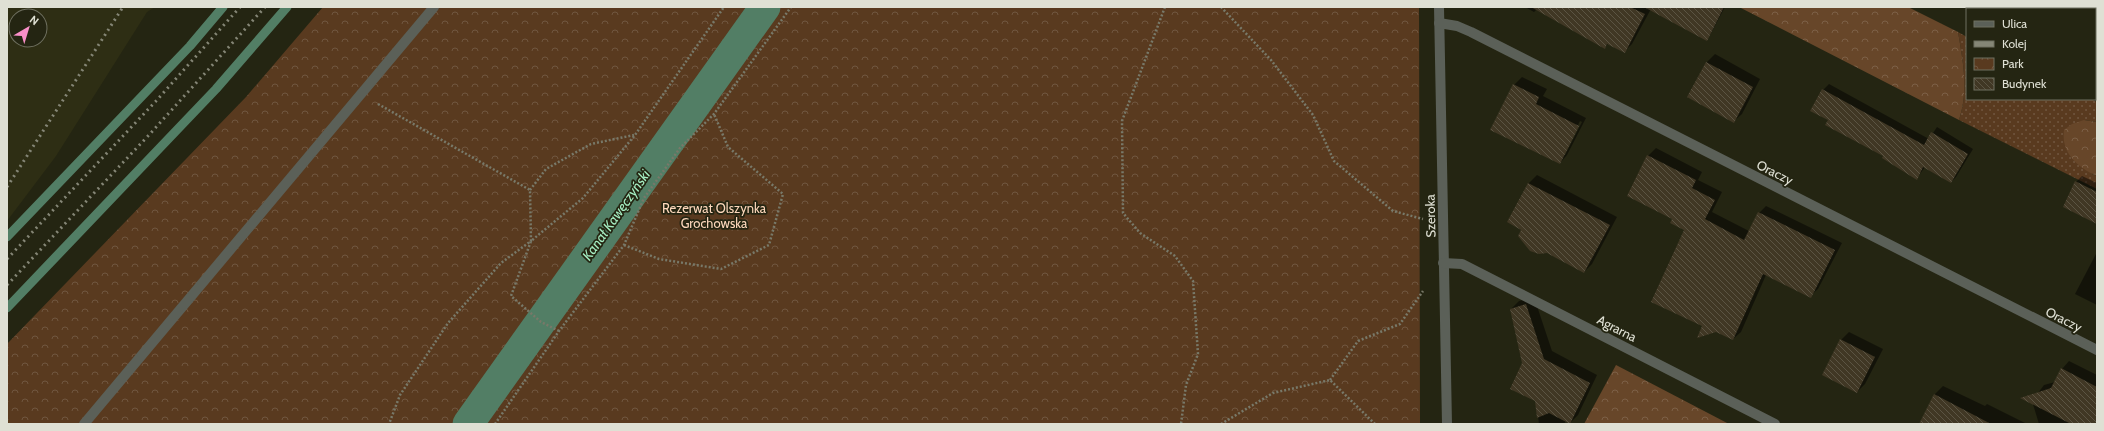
<svg xmlns="http://www.w3.org/2000/svg" width="2104" height="431" viewBox="0 0 2104 431" font-family="Cabin,sans-serif">
	<style>
		.built { fill: #2e2e14; fill-rule: evenodd }
		.grass { fill: url(#grass-dots) }
		.forest { fill: url(#forest-crowns) }
		.park { fill: url(#park-crowns) }
		.shadow { fill: #0007; fill-rule: evenodd }
		.lines { fill: none; stroke-linecap: round; stroke-linejoin: round }
		.stream { stroke: #527e65; stroke-width: 9 }
		.canal { stroke: #527e65; stroke-width: 31 }
		.building { fill: url(#building-back-hatch) }
		.path { stroke: #787969; stroke-width: 2.5; stroke-dasharray: 2 2; stroke-linecap: butt }
		.minor { stroke: #5b6058; stroke-width: 10 }
		.rail { stroke: #858676; stroke-width: 3; stroke-dasharray: 2 4; stroke-linecap: butt }
		.labels { text-anchor: middle; stroke-width: 3.5; stroke-linejoin: round; paint-order: stroke }
		.street-label { font-size: 13px; fill: #dfe0d4; stroke: #242512 }
		.park-label { font-size: 13px; fill: #fcd7bb; stroke: #242512 }
		.water-label { font-size: 14px; font-style: italic; fill: #a6efc4; stroke: #242512 }
	</style>
	<defs>
		<pattern id="grass-dots" width="8" height="8" patternUnits="userSpaceOnUse"><rect width="8" height="8" fill="#593a1f"/><path d="M2 2h.1M6 6h.1" fill="none" stroke="#70563f" stroke-width="1.8" stroke-linecap="round"/></pattern>
		<pattern id="forest-crowns" width="20" height="18" patternUnits="userSpaceOnUse"><rect width="20" height="18" fill="#674629"/><path d="M2 6a3 3 0 1 1 6 0M12 15a3 3 0 1 1 6 0" fill="none" stroke="#7c6047"/></pattern>
		<pattern id="park-crowns" width="20" height="18" patternUnits="userSpaceOnUse"><rect width="20" height="18" fill="#593a1f"/><path d="M2 6a3 3 0 1 1 6 0M12 15a3 3 0 1 1 6 0" fill="none" stroke="#70563f"/></pattern>
		<pattern id="building-back-hatch" width="6" height="6" patternUnits="userSpaceOnUse"><rect width="6" height="6" fill="#403724"/><path d="M-1 5l2 2M0 0l6 6M5-1l2 2" fill="none" stroke="#5b5443"/></pattern>
	</defs>
	<rect width="100%" height="100%" fill="#242512"/>
	<!-- built -->
	<path class="built" d="M7,7H155L147,12L56,156L7,221ZM16,16H40V40H16Z"/>
	<!-- grass -->
	<path class="grass" d="M1958,32L1967,37V99H2091L2097,102V122L2084,120L2092,174L2097,176V189L1959,120C1969,90 1963,62 1958,32Z"/>
	<!-- forest -->
	<g class="forest">
		<path d="M1739,7H1908L1958,32C1963,62 1969,90 1959,120Z"/>
		<polygon points="2071,7 2097,7 2097,19 2095,18 2095,9 2076,9"/>
		<path d="M2084,120L2097,122V176C2077,167 2061,153 2064,130L2072,124Z"/>
		<polygon points="1616,365 1729,424 1584,424"/>
	</g>
	<!-- park -->
	<polygon class="park" points="323,7 1419,7 1420,424 7,424 7,344 246,97"/>
	<!-- shadow -->
	<g class="shadow">
		<polygon points="1525,7 1652,7 1632,44 1624,52 1608,44 1605,47 1537,9 1534,12"/>
		<polygon points="1656,7 1725,7 1710,35 1706,39"/>
		<polygon points="1715,54 1760,79 1742,114 1734,121 1688,97 1707,62"/>
		<path d="M1522,77L1547,89L1543,96L1586,118L1567,155L1560,163L1514,85ZM1580,121L1582,122L1565,155H1563Z"/>
		<polygon points="1829,84 1929,139 1937,127 1973,149 1956,177 1951,182 1925,167 1917,178 1829,120 1812,111 1823,90"/>
		<polygon points="1656,148 1702,172 1698,180 1722,192 1712,212 1749,231 1759,213 1766,206 1842,243 1818,289 1810,296 1766,275 1741,332 1733,339 1703,325 1685,230 1674,219 1648,156"/>
		<polygon points="1537,175 1617,217 1592,264 1584,272 1509,222 1529,183"/>
		<polygon points="2082,176 2097,183 2097,223 2076,182"/>
		<polygon points="2097,252 2097,305 2075,294"/>
		<polygon points="1534,297 1552,351 1597,375 1578,415 1570,423 1566,421 1564,424 1539,424 1536,401 1523,363 1511,309 1519,301"/>
		<polygon points="1849,332 1883,349 1865,384 1857,392 1841,340"/>
		<polygon points="2069,361 2097,375 2097,424 2039,424 2032,401 2044,385 2055,382 2062,369"/>
		<polygon points="1943,386 1985,406 1987,404 2027,424 1921,424 1935,394"/>
	</g>
	<g class="lines">
		<!-- stream -->
		<g class="stream">
			<polyline points="7,237 190,46 223,7"/>
			<polyline points="7,308 216,89 287,7"/>
		</g>
		<!-- canal -->
		<polyline class="canal" points="468,424 765,7"/>
	</g>
	<!-- building -->
	<g class="building">
		<polygon points="1531,7 1630,7 1645,14 1625,53 1607,44 1605,49"/>
		<polygon points="1644,7 1724,7 1707,41"/>
		<polygon points="1706,62 1753,87 1734,123 1687,97"/>
		<polygon points="1513,84 1539,97 1536,104 1579,126 1560,164 1490,130"/>
		<polygon points="1822,89 1924,145 1931,132 1968,154 1951,183 1923,167 1917,180 1882,158 1883,156 1825,125 1828,120 1810,111"/>
		<polygon points="1647,155 1696,180 1692,188 1715,200 1705,219 1744,240 1758,212 1835,250 1811,298 1763,274 1733,340 1716,332 1697,338 1702,326 1651,302 1684,230 1670,223 1672,219 1627,196"/>
		<polygon points="2075,181 2097,192 2097,224 2063,207"/>
		<polygon points="1528,183 1610,225 1584,273 1547,253 1539,254 1530,251 1518,236 1521,230 1507,222"/>
		<polygon points="1526,304 1544,359 1590,383 1570,424 1549,413 1537,418 1535,401 1510,389 1522,363 1510,309"/>
		<polygon points="1840,339 1875,357 1857,393 1822,375"/>
		<polygon points="2061,368 2097,387 2097,424 2071,424 2020,398 2051,388"/>
		<polygon points="1934,394 1991,424 1919,424"/>
	</g>
	<g class="lines">
		<!-- path -->
		<g class="path">
			<polyline points="1165,7 1122,121 1123,213 1140,233 1175,256 1193,281 1198,354 1186,385 1181,424"/>
			<polyline points="1221,7 1271,60 1313,115 1334,161 1393,211 1423,219"/>
			<polyline points="378,104 530,190 531,241 501,263 448,323 400,395 389,424"/>
			<polyline points="530,190 546,169 591,144 634,135"/>
			<polyline points="624,245 659,259 721,269 769,245 783,194 728,147 714,114"/>
			<polyline points="559,331 541,322 511,296 531,241 583,198 635,135 724,7"/>
			<polyline points="1330,380 1358,341 1400,324 1423,291"/>
			<polyline points="495,424 559,331 624,245 644,198 680,148 714,114 791,7"/>
			<polyline points="1221,424 1273,393 1330,380 1375,424"/>
		</g>
		<!-- minor -->
		<g class="minor">
			<polyline points="1439,7 1447,424"/>
			<polyline points="1439,23 1457,26 1471,32 2097,350"/>
			<polyline points="1443,263 1462,264 1775,424"/>
			<polyline points="84,424 434,7"/>
		</g>
		<!-- rail -->
		<g class="rail">
			<polyline points="7,187 123,7"/>
			<polyline points="7,259 156,101 240,7"/>
			<polyline points="7,285 148,136 265,7"/>
		</g>
	</g>
	<g class="labels">
		<!-- street labels -->
		<g class="street-label">
			<text transform="translate(1775 172) rotate(27)" y="5">Oraczy</text>
			<text transform="translate(1430 216) rotate(-91)" y="5">Szeroka</text>
			<text transform="translate(2064 319) rotate(27)" y="5">Oraczy</text>
			<text transform="translate(1617 328) rotate(27)" y="5">Agrarna</text>
		</g>
		<!-- park labels -->
		<g class="park-label">
			<text x="714" y="213">Rezerwat Olszynka<tspan x="714" dy="15">Grochowska</tspan></text>
		</g>
		<!-- water labels -->
		<g class="water-label">
			<text transform="translate(616 215) rotate(-55)" y="5">Kanał Kawęczyński</text>
		</g>
	</g>
	<!-- border -->
	<rect width="2104" height="431" fill="none" stroke="#dfe0d4" stroke-width="16"/>
	<!-- legend -->
	<rect x="1966" y="8" width="130" height="92" fill="#242512" stroke="#6f7060"/>
	<rect x="1974" y="21" width="20" height="6" fill="#5b6058" stroke="#6f7060"/>
	<text x="2002" y="28" font-size="12" fill="#dfe0d4">Ulica</text>
	<rect x="1974" y="41" width="20" height="6" fill="#858676" stroke="#6f7060"/>
	<text x="2002" y="48" font-size="12" fill="#dfe0d4">Kolej</text>
	<rect x="1974" y="58" width="20" height="12" fill="url(#park-crowns)" stroke="#6f7060"/>
	<text x="2002" y="68" font-size="12" fill="#dfe0d4">Park</text>
	<rect x="1974" y="78" width="20" height="12" fill="url(#building-back-hatch)" stroke="#6f7060"/>
	<text x="2002" y="88" font-size="12" fill="#dfe0d4">Budynek</text>
	<!-- north arrow -->
	<g transform="translate(28 28) rotate(38)"><circle r="19" fill="#242512" stroke="#6f7060"/>
	<path d="M0-3L7 15L0 10L-7 15Z" fill="#f98fc8"/>
	<text y="-6" font-size="11" font-weight="bold" text-anchor="middle" fill="#dfe0d4">N</text>
	</g>
</svg>
